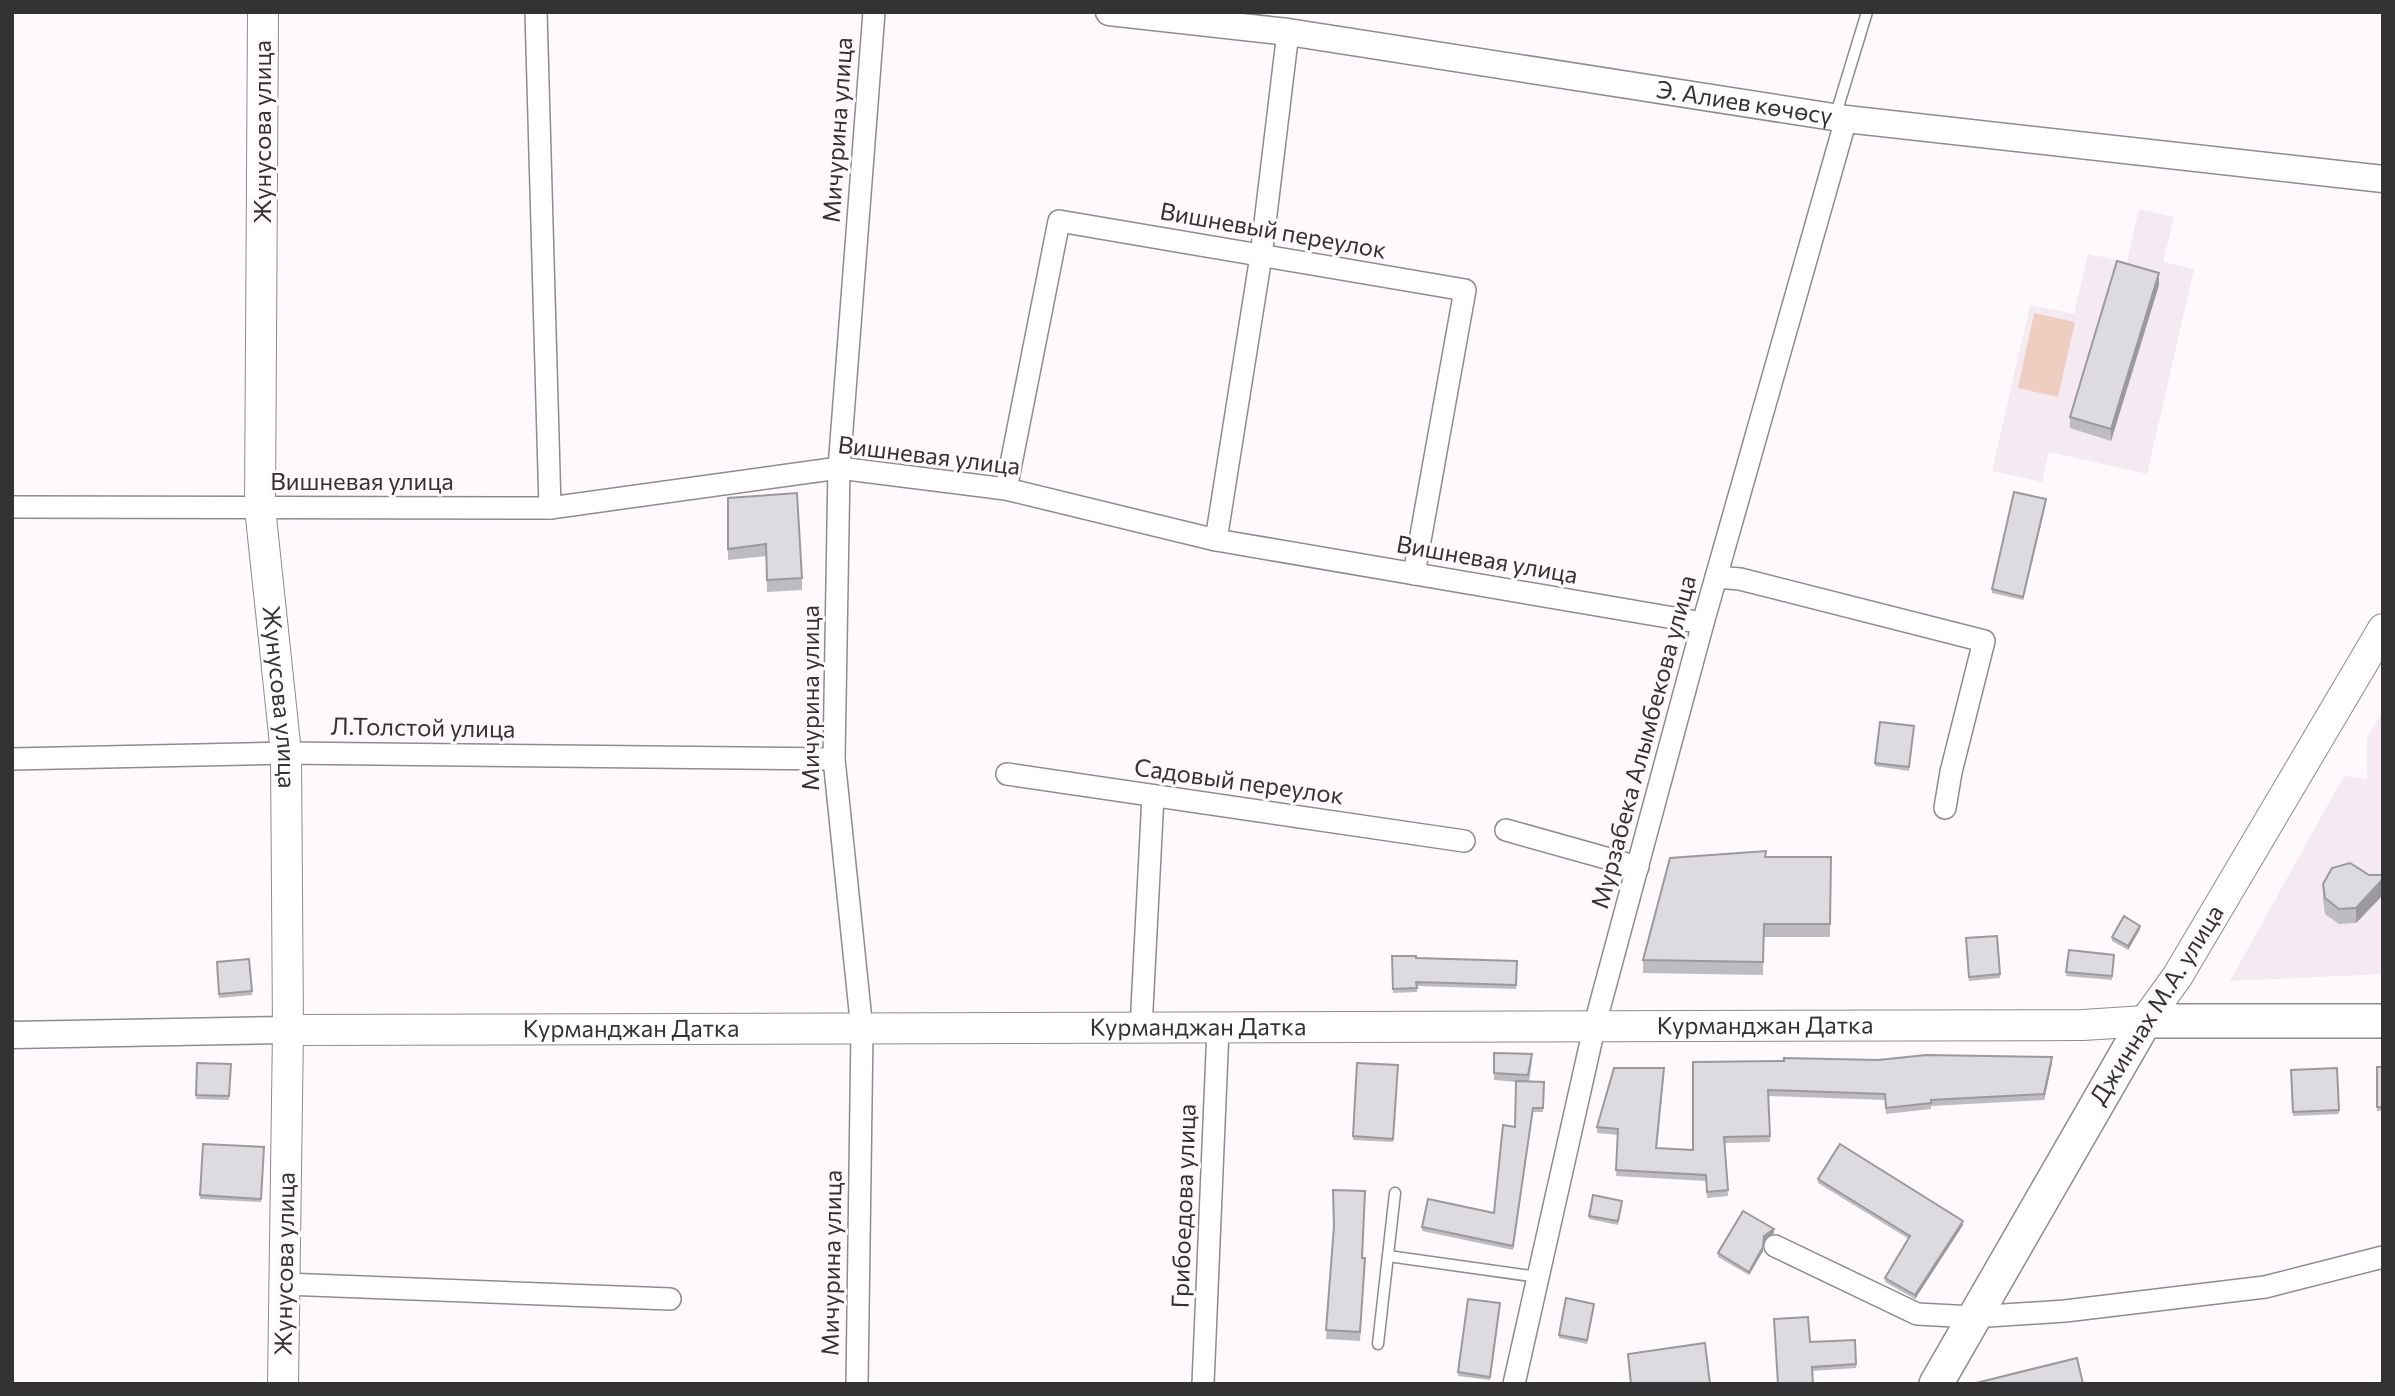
<svg xmlns="http://www.w3.org/2000/svg" width="2395" height="1396" viewBox="0 0 2395 1396" font-family="Commissioner,sans-serif">
	<style>
		.built { fill: #f5eaf2 }
		.green { fill: #f0cdc1 }
		.lines { fill: none; stroke-linecap: round; stroke-linejoin: round }
		.service-casing { stroke: #8f8b8e; stroke-width: 13 }
		.minor-casing { stroke: #8f8b8e; stroke-width: 24 }
		.tertiary-casing { stroke: #8f8b8e; stroke-width: 29 }
		.secondary-casing { stroke: #8f8b8e; stroke-width: 32 }
		.primary-casing { stroke: #8f8b8e; stroke-width: 36 }
		.service { stroke: #fff; stroke-width: 10 }
		.minor { stroke: #fff; stroke-width: 21 }
		.tertiary { stroke: #fff; stroke-width: 26 }
		.secondary { stroke: #fff; stroke-width: 30 }
		.primary { stroke: #fff; stroke-width: 33 }
		.wall { fill: #bebcc0 }
		.shaded-wall { fill: #9b999c }
		.building { fill: #dddbdf; stroke: #9b999c; stroke-width: 2 }
		.labels { text-anchor: middle; stroke-width: 6; stroke-linejoin: round; paint-order: stroke }
		.street-label { font-size: 24px; fill: #343234; stroke: #fdf9fc }
	</style>
	<rect width="100%" height="100%" fill="#fdf9fc"/>
	<!-- built -->
	<g class="built">
		<polygon points="2139,209 2174,217 2163,262 2194,269 2147,474 2049,452 2042,482 1992,471 2030,305 2074,314 2088,254 2127,262"/>
		<polygon points="2383,711 2383,974 2230,981 2344,776 2367,779 2367,738"/>
	</g>
	<!-- green -->
	<polygon class="green" points="2034,313 2075,322 2058,397 2018,388"/>
	<g class="lines">
		<defs>
			<g id="service">
				<polyline points="1835,117 1867,12"/>
				<polyline points="1388,1256 1538,1277"/>
				<polyline points="1378,1344 1395,1193"/>
			</g>
			<g id="minor">
				<polyline points="536,12 550,508"/>
				<polyline points="1006,489 1059,221 1465,290 1414,574"/>
				<polyline points="12,507 550,508 839,468 1006,489 1216,540 1703,623"/>
				<polyline points="1216,540 1261,256 1288,32"/>
				<polyline points="1716,577 1740,579 1984,641 1951,772 1945,808"/>
				<polyline points="12,759 286,753 834,759"/>
				<polyline points="1007,774 1464,841"/>
				<polyline points="1506,830 1638,867"/>
				<polyline points="1141,1028 1153,796"/>
				<polyline points="1775,1246 1917,1314 1973,1317 2065,1311 2265,1287 2383,1257"/>
				<polyline points="285,1284 670,1299"/>
				<polyline points="857,1384 862,1030 834,759 839,468 874,12"/>
				<polyline points="1203,1384 1218,1029"/>
				<polyline points="1514,1384 1595,1024 1703,623 1846,119"/>
			</g>
			<g id="tertiary">
				<path id="s1" d="M1109,12L1288,32L1846,119L2383,179"/>
				<polyline points="12,1035 288,1030"/>
			</g>
			<g id="secondary">
				<path id="s2" d="M263,12L260,508L286,753L288,1030L283,1384"/>
				<path id="s3" d="M288,1030L2083,1025L2145,1021L2177,977L2383,629"/>
			</g>
			<polyline id="primary" points="1936,1384 2145,1021 2383,1021"/>
		</defs>
		<!-- service casing -->
		<use href="#service" class="service-casing"/>
		<!-- minor casing -->
		<use href="#minor" class="minor-casing"/>
		<!-- tertiary casing -->
		<use href="#tertiary" class="tertiary-casing"/>
		<!-- secondary casing -->
		<use href="#secondary" class="secondary-casing"/>
		<!-- primary casing -->
		<use href="#primary" class="primary-casing"/>
		<!-- service -->
		<use href="#service" class="service"/>
		<!-- minor -->
		<use href="#minor" class="minor"/>
		<!-- tertiary -->
		<use href="#tertiary" class="tertiary"/>
		<!-- secondary -->
		<use href="#secondary" class="secondary"/>
		<!-- primary -->
		<use href="#primary" class="primary"/>
	</g>
	<!-- wall -->
	<g class="wall">
		<polygon points="2159,285 2111,441 2070,428 2070,417"/>
		<polygon points="728,498 802,578 802,590 767,592 766,556 728,560"/>
		<polygon points="2046,503 2023,600 1992,593 1992,589"/>
		<polygon points="1914,730 1909,771 1875,766 1875,763"/>
		<polygon points="1765,857 1831,857 1830,937 1764,937 1763,975 1643,973 1643,960"/>
		<polygon points="2369,875 2383,875 2383,895 2356,923 2339,924 2325,914 2323,899 2323,884"/>
		<polygon points="2140,929 2128,950 2112,941 2112,937"/>
		<polygon points="1997,936 2000,978 1969,981 1966,938"/>
		<polygon points="2069,950 2114,959 2112,980 2066,976"/>
		<polygon points="1392,956 1416,958 1517,961 1516,989 1417,986 1417,992 1393,993"/>
		<polygon points="217,962 252,991 252,995 219,998"/>
		<polygon points="1494,1053 1532,1062 1529,1082 1544,1082 1543,1112 1533,1112 1513,1250 1422,1231 1422,1227 1494,1213 1515,1127 1516,1082 1494,1080"/>
		<polygon points="1693,1062 2052,1063 2044,1100 1931,1106 1931,1109 1886,1114 1885,1100 1769,1096 1770,1142 1725,1143 1728,1196 1707,1198 1706,1181 1616,1176 1618,1135 1597,1133 1597,1127 1664,1074 1657,1148 1693,1150"/>
		<polygon points="197,1063 231,1064 229,1100 196,1099"/>
		<polygon points="1357,1063 1398,1065 1393,1142 1353,1140"/>
		<rect x="2377" y="1067" width="6" height="44"/>
		<polygon points="2337,1068 2339,1114 2293,1116 2291,1070"/>
		<polygon points="203,1144 264,1147 261,1202 200,1199"/>
		<polygon points="1818,1179 1963,1225 1915,1299 1885,1282 1885,1278 1909,1239 1818,1183"/>
		<polygon points="1622,1205 1618,1225 1589,1219 1589,1216"/>
		<polygon points="1334,1229 1363,1258 1365,1267 1360,1341 1326,1339"/>
		<polygon points="1774,1233 1764,1240 1763,1251 1749,1275 1718,1257 1718,1253"/>
		<polygon points="1500,1307 1490,1380 1458,1376 1458,1372"/>
		<polygon points="1594,1308 1587,1344 1559,1338 1559,1335"/>
		<polygon points="1855,1340 1856,1368 1812,1371 1810,1342"/>
	</g>
	<!-- shaded-wall -->
	<g class="shaded-wall">
		<polygon points="2159,273 2159,285 2111,441 2111,429"/>
		<polygon points="2046,499 2046,503 2023,600 2023,597"/>
		<polygon points="2383,879 2383,895 2356,923 2356,908"/>
		<polygon points="2140,926 2140,929 2128,950 2128,946"/>
		<polygon points="2052,1057 2052,1063 2044,1100 2044,1094"/>
		<polygon points="1963,1221 1963,1225 1915,1299 1915,1295"/>
		<polygon points="1774,1229 1774,1233 1764,1240 1764,1236"/>
		<polygon points="1763,1247 1763,1251 1749,1275 1749,1272"/>
	</g>
	<!-- building -->
	<g class="building">
		<polygon points="2117,261 2159,273 2111,429 2070,417"/>
		<polygon points="2014,492 2046,499 2023,597 1992,589"/>
		<polygon points="797,493 802,578 767,580 766,544 728,549 728,498"/>
		<polygon points="1880,722 1914,726 1909,767 1875,763"/>
		<polygon points="1766,851 1765,857 1831,857 1830,924 1764,924 1763,962 1643,960 1670,858"/>
		<polygon points="2350,863 2369,875 2383,875 2383,879 2356,908 2339,909 2325,898 2323,884 2332,868"/>
		<polygon points="2124,916 2140,926 2128,946 2112,937"/>
		<polygon points="1997,936 2000,974 1969,977 1966,938"/>
		<polygon points="2069,950 2114,955 2112,976 2066,972"/>
		<polygon points="1392,956 1416,956 1416,958 1517,961 1516,985 1416,982 1417,988 1393,989"/>
		<polygon points="249,959 252,991 219,994 217,962"/>
		<polygon points="1494,1053 1532,1054 1528,1075 1494,1073"/>
		<polygon points="1926,1055 2052,1057 2044,1094 1931,1100 1931,1103 1886,1108 1885,1094 1768,1090 1770,1136 1724,1137 1728,1190 1707,1192 1706,1175 1616,1170 1618,1129 1597,1127 1614,1068 1664,1068 1656,1148 1693,1150 1693,1062 1784,1061 1784,1058 1878,1060"/>
		<polygon points="197,1063 231,1064 229,1096 196,1095"/>
		<polygon points="1357,1063 1398,1065 1393,1139 1353,1136"/>
		<rect x="2377" y="1067" width="6" height="40"/>
		<polygon points="2337,1068 2339,1110 2293,1112 2291,1070"/>
		<polygon points="1516,1081 1544,1082 1543,1108 1533,1108 1513,1246 1422,1227 1428,1199 1494,1213 1503,1125 1515,1127"/>
		<polygon points="203,1144 264,1147 261,1199 200,1195"/>
		<polygon points="1840,1144 1963,1221 1915,1295 1885,1278 1910,1236 1818,1179"/>
		<polygon points="1333,1190 1365,1191 1362,1258 1365,1258 1360,1332 1326,1330 1334,1226"/>
		<polygon points="1593,1195 1622,1201 1618,1221 1589,1216"/>
		<polygon points="1743,1211 1774,1229 1764,1236 1763,1247 1749,1272 1718,1253"/>
		<polygon points="1566,1298 1594,1304 1587,1340 1559,1335"/>
		<polygon points="1468,1299 1500,1303 1490,1377 1458,1372"/>
		<polygon points="1808,1317 1810,1342 1855,1340 1856,1364 1812,1367 1813,1384 1778,1384 1774,1319"/>
		<polygon points="1705,1343 1710,1384 1631,1384 1628,1354"/>
		<polygon points="2077,1358 2083,1384 1972,1384"/>
	</g>
	<g class="labels">
		<!-- street labels -->
		<g class="street-label">
			<text dy="8" stroke="none"><textPath href="#s1" startOffset="642">Э. Алиев көчөсү</textPath></text>
			<text transform="translate(838 130) rotate(-86)" y="8">Мичурина улица</text>
			<text transform="translate(263 132) rotate(-90)" y="8">Жунусова улица</text>
			<text transform="translate(1273 231) rotate(10)" y="8">Вишневый переулок</text>
			<text transform="translate(929 456) rotate(7)" y="8">Вишневая улица</text>
			<text x="362" y="490">Вишневая улица</text>
			<text transform="translate(1487 560) rotate(10)" y="8">Вишневая улица</text>
			<text dy="8" stroke="none"><textPath href="#s2" startOffset="686">Жунусова улица</textPath></text>
			<text transform="translate(811 698) rotate(-90)" y="8">Мичурина улица</text>
			<text transform="translate(423 728) rotate(1)" y="8">Л.Толстой улица</text>
			<text transform="translate(1644 742) rotate(-75)" y="8">Мурзабека Алымбекова улица</text>
			<text transform="translate(1239 782) rotate(8)" y="8">Садовый переулок</text>
			<text transform="translate(2157 1005) rotate(-58)" y="8">Джиннах М.А. улица</text>
			<text dy="8" stroke="none"><textPath href="#s3" startOffset="1477">Курманджан Датка</textPath></text>
			<text dy="8" stroke="none"><textPath href="#s3" startOffset="343">Курманджан Датка</textPath></text>
			<text dy="8" stroke="none"><textPath href="#s3" startOffset="910">Курманджан Датка</textPath></text>
			<text transform="translate(1184 1206) rotate(-88)" y="8">Грибоедова улица</text>
			<text transform="translate(832 1263) rotate(-89)" y="8">Мичурина улица</text>
			<text transform="translate(285 1264) rotate(-89)" y="8">Жунусова улица</text>
		</g>
	</g>
	<!-- border -->
	<rect width="2395" height="1396" fill="none" stroke="#343234" stroke-width="28"/>
</svg>
